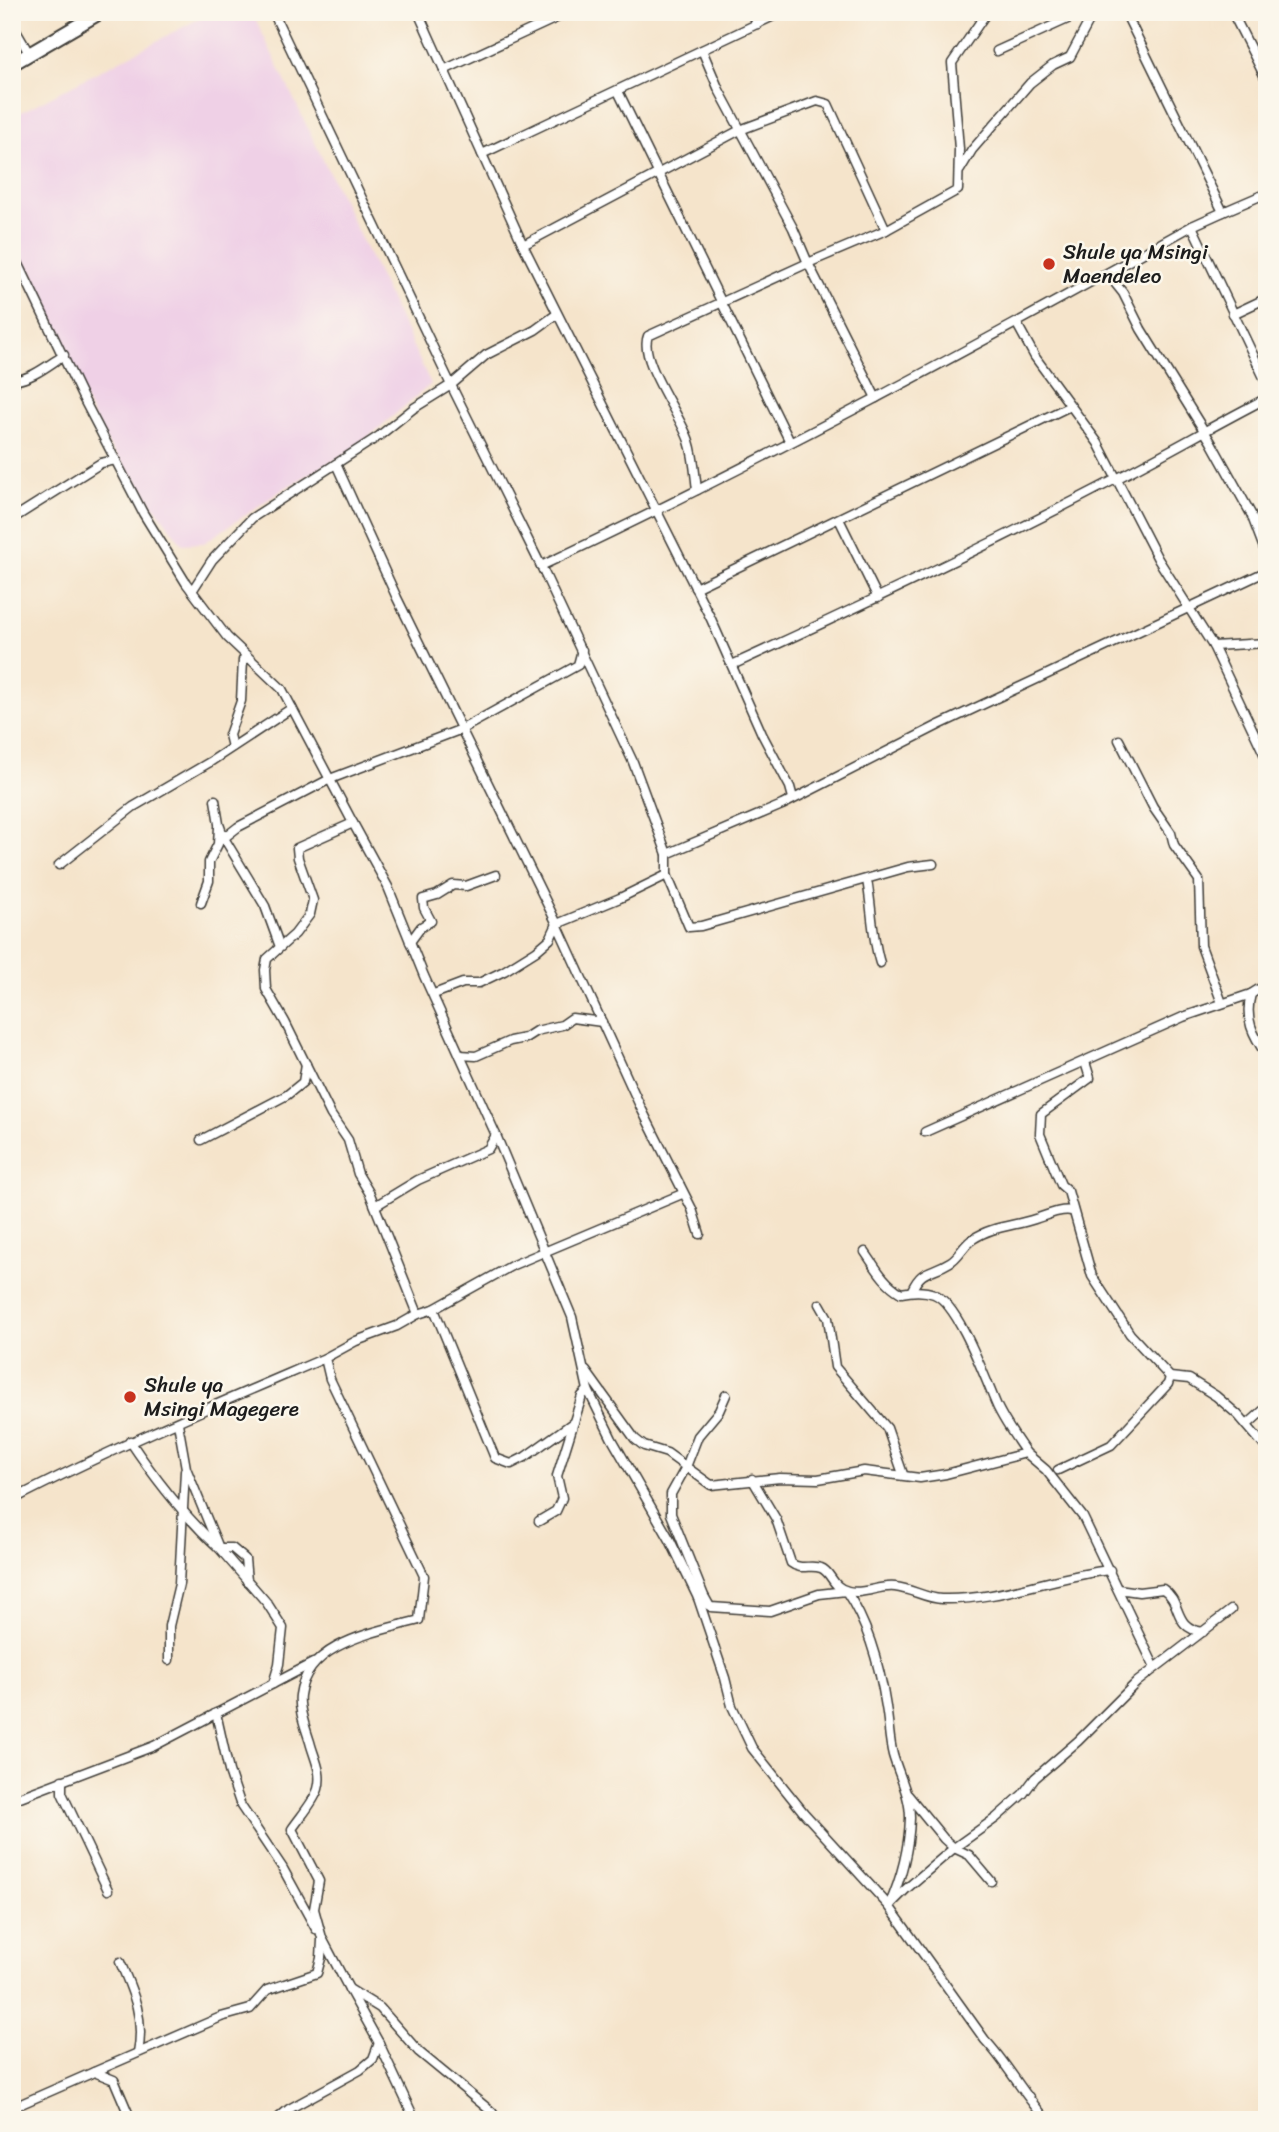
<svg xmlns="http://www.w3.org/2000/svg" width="1279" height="2132" viewBox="0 0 1279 2132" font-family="Sriracha,sans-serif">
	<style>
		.built { fill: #efd0e6 }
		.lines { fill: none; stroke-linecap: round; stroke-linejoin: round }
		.minor-casing { stroke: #3d3a36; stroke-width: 11 }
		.trunk-casing { stroke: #3d3a36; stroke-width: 16 }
		.minor { stroke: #fff; stroke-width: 8 }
		.trunk { stroke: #fff; stroke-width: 12 }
		.poi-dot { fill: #c8321e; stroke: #fbf7ec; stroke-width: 2.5 }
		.labels { text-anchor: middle; stroke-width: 5; stroke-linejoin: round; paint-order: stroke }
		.poi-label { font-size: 21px; fill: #1c1c1c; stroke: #fbf7ec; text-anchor: start }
	</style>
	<rect width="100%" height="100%" fill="#fbf7ec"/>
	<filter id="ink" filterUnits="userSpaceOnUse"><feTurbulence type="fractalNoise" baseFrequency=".0143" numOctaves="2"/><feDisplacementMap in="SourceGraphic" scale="14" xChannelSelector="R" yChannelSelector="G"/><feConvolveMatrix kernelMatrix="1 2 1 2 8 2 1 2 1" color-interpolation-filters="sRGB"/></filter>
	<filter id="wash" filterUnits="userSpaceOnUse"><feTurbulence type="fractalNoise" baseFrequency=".00686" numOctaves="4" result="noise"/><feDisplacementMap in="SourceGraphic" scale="28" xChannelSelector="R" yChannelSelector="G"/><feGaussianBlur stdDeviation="1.57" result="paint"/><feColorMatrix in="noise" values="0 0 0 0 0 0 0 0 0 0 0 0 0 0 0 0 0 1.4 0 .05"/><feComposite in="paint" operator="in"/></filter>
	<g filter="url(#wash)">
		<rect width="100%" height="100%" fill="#f5e4cb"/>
		<!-- built -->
		<polygon class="built" points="212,12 252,12 431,384 353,450 285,488 204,543 182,544 103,437 12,250 12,117"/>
	</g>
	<g filter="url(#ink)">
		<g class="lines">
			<defs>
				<g id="minor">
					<path d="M273,12L451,385L541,566C762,462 978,345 1192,226L1223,212L1125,12"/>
					<polyline points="418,12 523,245 711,619 762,734 790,787 793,798"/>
					<polyline points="751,12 758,24"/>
					<polyline points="1232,12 1267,81"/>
					<polyline points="12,24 30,55"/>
					<polyline points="702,50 719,90 793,228 808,263 876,398"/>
					<polyline points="997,51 1083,12"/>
					<polyline points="444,70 569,12"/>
					<polyline points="618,91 790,442"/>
					<polyline points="482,154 782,12"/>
					<polyline points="960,170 972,150 1030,83 1053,65 1070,57 1094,12"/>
					<polyline points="1223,212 1267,193"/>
					<polyline points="1192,226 1267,384"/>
					<polyline points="523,245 740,130 817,101 828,104 886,230"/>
					<path d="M12,250L82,396L143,513L186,583L227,637L282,689L353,823L297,848L298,858L313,900L310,914L295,934L267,959L265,970L266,989L285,1022L331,1115L348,1140L358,1174L370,1194L418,1314L397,1326L356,1341L325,1358L330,1379L424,1576L419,1620C377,1632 307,1642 300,1695C298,1709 306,1729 310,1742C314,1758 323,1772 318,1789C314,1802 300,1817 292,1829L319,1881L314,1909L322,1938L349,1989L380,2008L419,2052L492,2112L497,2120"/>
					<polyline points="1115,283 1123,293 1141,329 1211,442 1251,514 1267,556"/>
					<polyline points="1233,314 1267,298"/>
					<polyline points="1017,324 1035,357 1098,443 1158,559 1213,646 1267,760"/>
					<path d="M12,381C32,379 47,366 64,355"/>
					<polyline points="336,464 397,598 557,924 641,1108 692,1209 700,1234"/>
					<path d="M697,490C695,474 694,456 689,441C681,416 638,359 648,336L808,263L886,230L958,190L959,149L952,63L987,12"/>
					<polyline points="12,519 101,463 116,460"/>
					<polyline points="839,519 878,598"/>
					<polyline points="541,566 633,762 667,854 667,875 689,927 701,926 908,867 933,864"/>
					<polyline points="695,588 1070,406"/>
					<polyline points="192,591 212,560 252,518 379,436 414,408 451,385 486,355 535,330 557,314"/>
					<polyline points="1213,646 1267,643"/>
					<path d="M732,665C861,606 990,545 1116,479C1167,453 1216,424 1267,398"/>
					<polyline points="1119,740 1153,807 1171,833 1174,845 1199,880 1201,946 1222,1003"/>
					<polyline points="232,747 229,735 241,701 243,660 246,655"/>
					<polyline points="215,800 219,824 224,838 265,906 280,947"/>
					<path d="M353,823L388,887L424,976L496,1135L572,1317L588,1390L612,1439L670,1540L698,1598L725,1678L732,1706L752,1748L804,1813L889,1906L985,2040C1008,2064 1023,2095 1047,2120"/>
					<polyline points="224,838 238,827 330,779 462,729 578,665 582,650"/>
					<polyline points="667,854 782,805 939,725 1267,571"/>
					<polyline points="59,865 133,807 210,762 292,708"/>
					<path d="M867,880C872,907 872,938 880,963"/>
					<polyline points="201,903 209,881 209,862 218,844 219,827"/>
					<polyline points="410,942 421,927 431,921 424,908 423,899 437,895 453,885 466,886 496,875"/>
					<path d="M1267,984L1251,994C1244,1019 1253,1035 1267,1056"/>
					<polyline points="434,994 463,983 479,983 504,971 536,951 550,939 557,924 620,898 667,875"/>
					<polyline points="460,1055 476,1056 510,1041 525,1038 536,1031 562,1025 572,1018 602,1022"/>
					<polyline points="1085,1062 1090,1078 1041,1114 1040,1134 1061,1185 1068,1191 1092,1276 1130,1334 1170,1377 1189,1379 1216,1396 1238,1415 1267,1449"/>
					<polyline points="925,1132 1183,1017 1251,994"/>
					<polyline points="201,1140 287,1095 303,1082 306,1064"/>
					<polyline points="375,1206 418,1180 488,1149 496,1135"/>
					<path d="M865,1252C876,1268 884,1283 901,1293C911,1291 924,1290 934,1294C959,1304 986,1381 997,1406C1005,1423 1016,1438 1026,1453"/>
					<path d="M912,1290C922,1268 931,1274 950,1262C960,1256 963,1245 973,1239C992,1226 1014,1226 1035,1219C1048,1215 1059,1209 1072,1211"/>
					<polyline points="820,1304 828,1318 835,1367 887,1428 903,1474"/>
					<polyline points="434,1309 495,1458 511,1464 525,1457 574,1422"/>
					<polyline points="418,1314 434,1309 513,1265 682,1194"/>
					<polyline points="586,1371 635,1439 644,1446 667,1453 711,1485 780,1478 818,1479 864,1471 920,1478 946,1474 1026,1453 1046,1470 1083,1517 1155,1668"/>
					<polyline points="178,1423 186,1468 219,1548 267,1603 283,1628 279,1664 273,1684"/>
					<polyline points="1247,1425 1267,1407"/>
					<path d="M130,1441C156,1480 184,1516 219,1548H232L245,1559L247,1581"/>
					<polyline points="1058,1470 1111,1445 1168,1384 1170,1377"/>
					<path d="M752,1479L776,1519L791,1563C801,1571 810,1564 821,1568C832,1572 831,1587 848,1591C864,1595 879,1585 895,1587C912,1589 925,1598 941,1599C1000,1601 1053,1576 1110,1570"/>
					<path d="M12,1500C114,1447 220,1403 325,1358"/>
					<polyline points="539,1521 556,1511 562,1498 557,1476 582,1396 588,1390"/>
					<path d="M1118,1589L1139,1592L1163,1589C1183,1602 1172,1628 1203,1632"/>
					<path d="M698,1598L711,1607L770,1611L819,1594L846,1591C868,1624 880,1667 886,1707C889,1723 889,1740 893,1755C899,1776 910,1795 910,1818C909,1848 901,1879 889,1906L906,1889L954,1848L996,1818L1023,1794L1035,1778L1078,1741L1137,1682L1231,1610"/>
					<polyline points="709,1605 704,1596 671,1514 671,1494 686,1467 698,1436 719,1411 726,1395"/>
					<polyline points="169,1660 169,1626 179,1584 185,1471"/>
					<polyline points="216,1713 229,1771 241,1806 282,1867 316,1929"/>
					<polyline points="62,1780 62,1793 108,1890"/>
					<polyline points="908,1795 944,1839 954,1848 969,1855 991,1881"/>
					<polyline points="12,1800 154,1746 313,1663"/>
					<path d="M120,1962C133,1992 145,2018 138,2052"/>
					<polyline points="349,1989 379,2043 415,2120"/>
					<polyline points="94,2072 221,2017 250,2009 267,1990 317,1973 321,1958 322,1940"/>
					<polyline points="12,2108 94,2072 114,2080 131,2120"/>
					<polyline points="276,2120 289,2109 360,2070 373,2059 379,2043"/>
				</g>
				<polyline id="trunk" points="12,64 101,12"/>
			</defs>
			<!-- minor casing -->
			<use href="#minor" class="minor-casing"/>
			<!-- trunk casing -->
			<use href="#trunk" class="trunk-casing"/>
			<!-- minor -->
			<use href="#minor" class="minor"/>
			<!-- trunk -->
			<use href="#trunk" class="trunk"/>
		</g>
	</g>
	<!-- markers -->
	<g class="poi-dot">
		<circle cx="1049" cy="264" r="7"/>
		<circle cx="130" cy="1397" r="7"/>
	</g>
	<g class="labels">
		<!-- poi labels -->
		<g class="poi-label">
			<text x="1063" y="259">Shule ya Msingi<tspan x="1063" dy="24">Maendeleo</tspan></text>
			<text x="144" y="1392">Shule ya<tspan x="144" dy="24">Msingi Magegere</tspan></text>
		</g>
	</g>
	<!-- margin -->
	<rect width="1279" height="2132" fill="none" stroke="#fbf7ec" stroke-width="42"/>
</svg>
